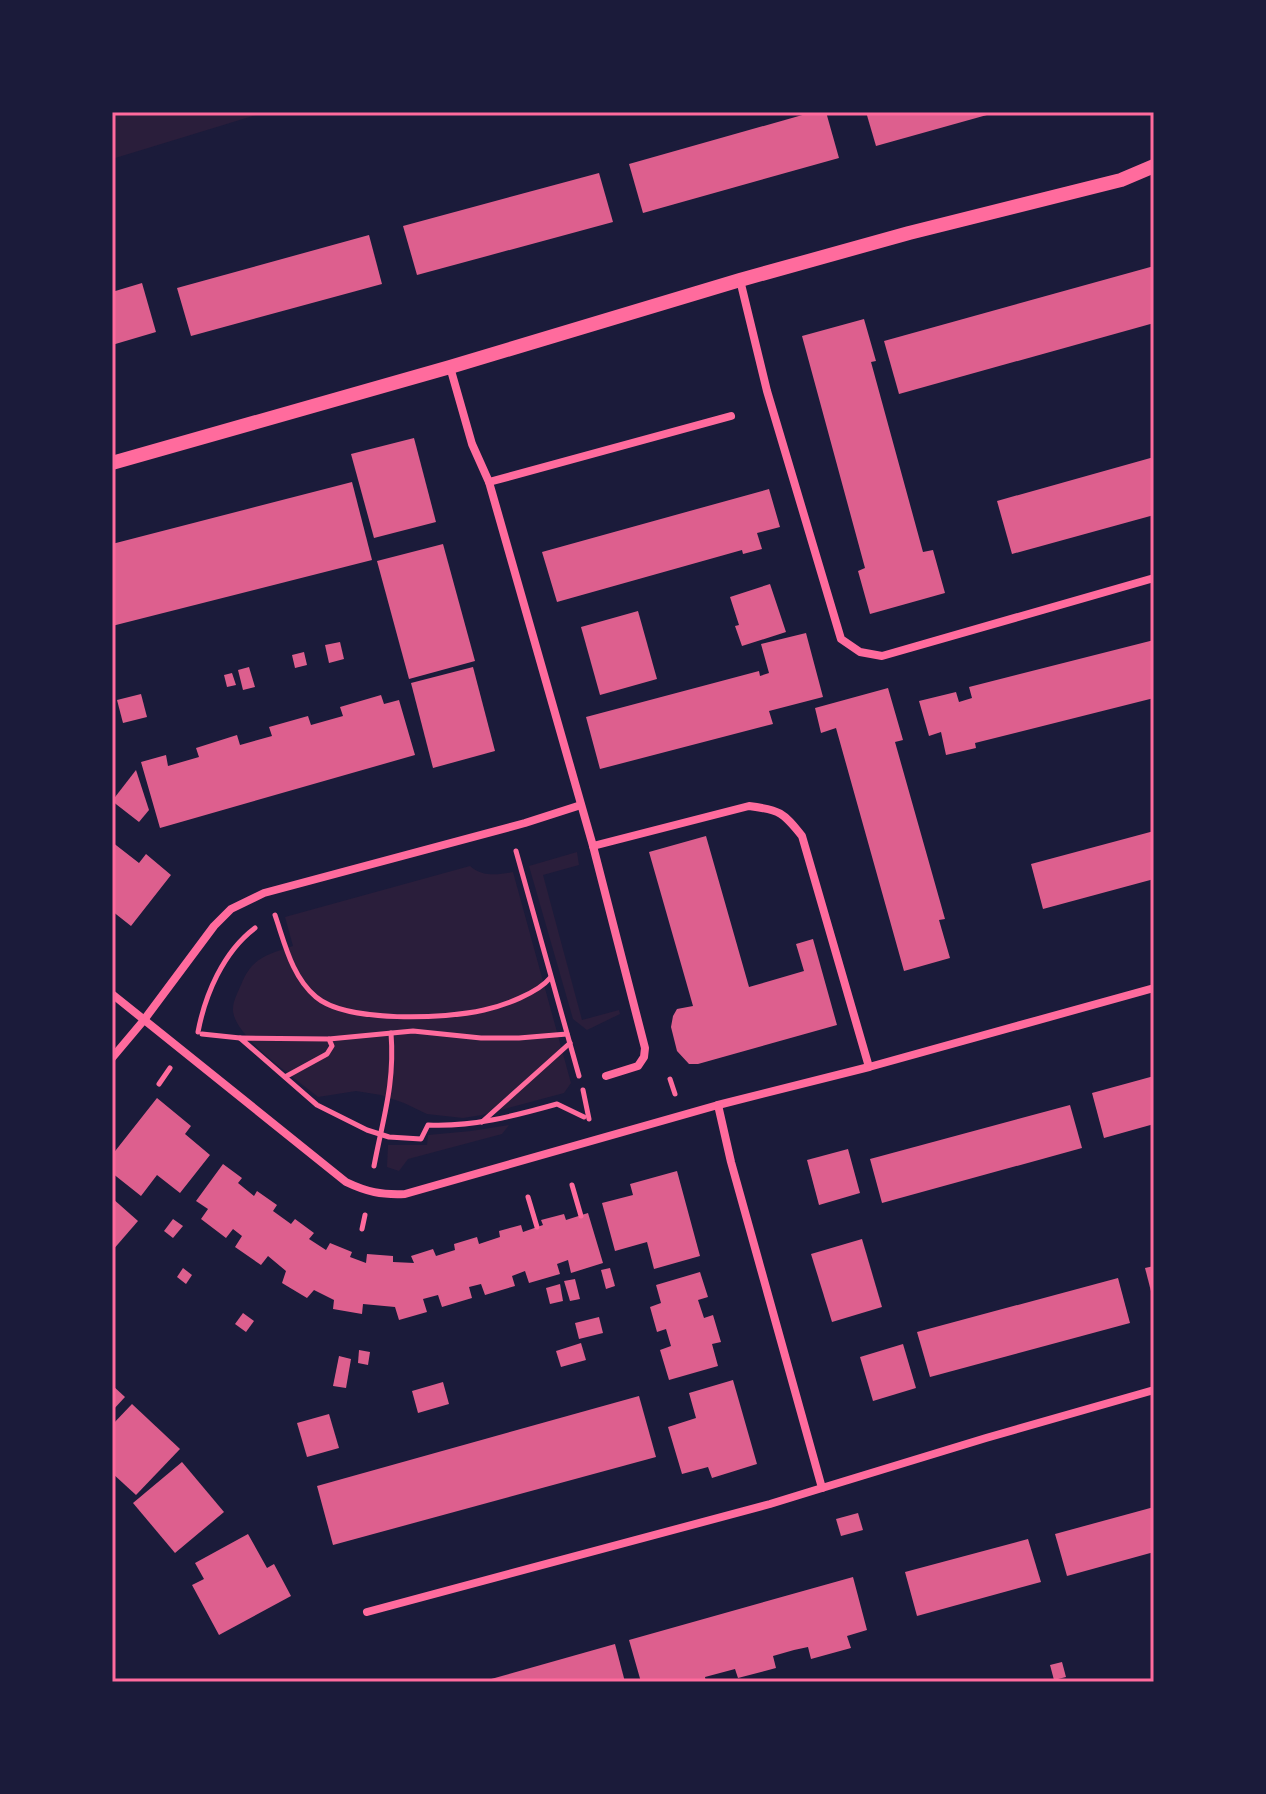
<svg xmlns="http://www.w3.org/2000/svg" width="1266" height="1794" viewBox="0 0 1266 1794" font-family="Roboto,sans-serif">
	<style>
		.green { fill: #2a1e3b }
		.building { fill: #dd5f8e }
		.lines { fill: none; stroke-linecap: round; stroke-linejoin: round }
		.path { stroke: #ff6b9d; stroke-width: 5 }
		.minor { stroke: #ff6b9d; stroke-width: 8 }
		.tertiary { stroke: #ff6b9d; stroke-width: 14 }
		.neatline { fill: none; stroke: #ff6b9d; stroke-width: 3 }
	</style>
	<rect width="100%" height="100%" fill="#1b1b3a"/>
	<!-- green -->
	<g class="green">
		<polygon points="112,112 266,112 112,159"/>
		<polygon points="577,852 579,865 543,875 582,1020 619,1010 620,1014 587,1030 573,1019 529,866"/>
		<path d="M470,866C482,877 498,875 513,872L571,1083L564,1093L482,1115L463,1118L427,1114L404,1103L381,1095L356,1091L318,1097C298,1080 232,1036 233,1009C233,1001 238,992 241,985C252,957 267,955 293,946L285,917Z"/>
		<polygon points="509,1125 502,1134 408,1159 399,1171 387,1167 388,1145 427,1145 428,1135 471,1131"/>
	</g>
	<!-- building -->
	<g class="building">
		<polygon points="813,112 826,112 839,158 643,213 629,164"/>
		<polygon points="866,112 994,112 994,113 876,146"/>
		<polygon points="599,173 613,222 417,275 403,226"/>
		<polygon points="369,235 382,284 191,336 177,288"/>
		<polygon points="1154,266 1154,323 899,394 884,341"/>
		<polygon points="142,283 156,332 112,345 112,292"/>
		<polygon points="864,319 876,361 871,362 923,552 933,550 945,593 870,614 858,571 865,568 802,336"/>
		<polygon points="414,438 436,522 374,538 351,454"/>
		<polygon points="1154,457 1154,515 1012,554 997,501"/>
		<polygon points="352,482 372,560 112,626 112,544"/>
		<polygon points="769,489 780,527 757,533 762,549 743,554 742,550 557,602 542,552"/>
		<polygon points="443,544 475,661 409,679 377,561"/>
		<polygon points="770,584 786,632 742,646 735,626 739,625 730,597"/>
		<polygon points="638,611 657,679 600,695 581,627"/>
		<polygon points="806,633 823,697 769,711 773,724 600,769 586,717 759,671 760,676 769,673 761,644"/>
		<polygon points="1154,640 1154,698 975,743 976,748 946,755 941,732 929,736 919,701 956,692 959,702 972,698 969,687"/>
		<polygon points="340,642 344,659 329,663 325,645"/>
		<polygon points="304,652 307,665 295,668 292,655"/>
		<polygon points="249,667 255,687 243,690 238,670"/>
		<polygon points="473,667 495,751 433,768 411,683"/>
		<polygon points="232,673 236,685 227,687 224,675"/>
		<polygon points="888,688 903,740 895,742 945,919 939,920 950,958 904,971 836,728 821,733 815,708"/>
		<polygon points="141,694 147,717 123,723 117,700"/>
		<polygon points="381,695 384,704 399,700 415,755 160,828 141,762 166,755 168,766 199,757 196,748 237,735 240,745 272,736 269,727 308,716 311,725 343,716 340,707"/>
		<polygon points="136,770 149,810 139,822 112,801"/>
		<polygon points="1154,831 1154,879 1043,909 1031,864"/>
		<polygon points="706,836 749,987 804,971 796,944 813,939 837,1025 698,1064 689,1064 677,1051 671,1027 673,1016 677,1009 693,1006 649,852"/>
		<polygon points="112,842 139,863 146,854 171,875 131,926 112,911"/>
		<polygon points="1154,1076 1154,1124 1104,1138 1092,1093"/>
		<polygon points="157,1098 191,1126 185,1134 210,1155 180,1193 157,1175 141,1196 112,1173 112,1155"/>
		<polygon points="1070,1105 1082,1148 882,1203 870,1159"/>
		<polygon points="848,1149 860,1193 819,1205 807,1160"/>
		<polygon points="223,1164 242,1178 238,1183 254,1196 257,1191 277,1205 273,1211 291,1224 295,1219 314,1233 309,1239 326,1250 330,1243 352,1252 350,1257 366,1263 367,1254 393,1256 393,1262 414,1263 411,1256 433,1249 436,1256 455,1250 454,1244 477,1237 479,1244 500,1237 499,1231 521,1225 523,1232 543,1225 541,1220 564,1214 566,1220 588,1213 603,1263 571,1273 568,1260 557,1264 560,1274 529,1283 525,1271 512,1276 515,1286 485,1295 481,1284 469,1287 472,1298 442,1307 438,1295 423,1299 427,1312 399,1320 395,1307 363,1304 362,1314 333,1309 334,1300 314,1290 307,1298 282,1283 286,1271 268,1256 261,1265 235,1247 242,1236 233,1229 226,1238 201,1219 208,1209 196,1201"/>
		<polygon points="677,1171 700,1256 654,1269 647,1242 615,1251 602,1203 633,1195 630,1184"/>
		<polygon points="112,1198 138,1221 112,1251"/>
		<polygon points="173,1219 183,1226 173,1238 164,1231"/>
		<polygon points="862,1239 882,1307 832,1322 811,1254"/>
		<polygon points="1154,1266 1154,1299 1153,1299 1145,1268"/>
		<polygon points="183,1268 192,1275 186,1284 177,1277"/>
		<polygon points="610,1268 615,1286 606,1289 601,1270"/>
		<polygon points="700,1272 708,1297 698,1300 704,1318 713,1315 721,1342 712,1344 718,1366 669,1380 660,1350 671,1346 666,1329 657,1332 650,1307 661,1303 656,1285"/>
		<polygon points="1118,1278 1130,1323 930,1377 917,1332"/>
		<polygon points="575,1279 580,1299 570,1301 564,1281"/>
		<polygon points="560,1284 563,1301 550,1304 546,1288"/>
		<polygon points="243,1313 254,1321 246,1332 235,1324"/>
		<polygon points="599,1317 603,1333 579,1339 575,1323"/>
		<polygon points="581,1343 586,1360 561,1367 556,1351"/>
		<polygon points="903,1344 916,1388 873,1401 860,1357"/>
		<polygon points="359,1350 370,1352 368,1365 358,1363"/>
		<polygon points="339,1356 351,1359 346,1388 333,1386"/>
		<polygon points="733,1380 757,1464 712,1478 708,1467 682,1474 668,1427 696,1418 689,1393"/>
		<polygon points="443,1382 449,1404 418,1413 412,1391"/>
		<polygon points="112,1385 125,1397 112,1411"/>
		<polygon points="639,1396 656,1457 333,1545 317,1486"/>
		<polygon points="132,1404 180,1449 136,1495 112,1473 112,1425"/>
		<polygon points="329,1414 339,1448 307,1457 297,1423"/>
		<polygon points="182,1462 224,1512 175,1553 133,1503"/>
		<polygon points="1154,1507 1154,1552 1067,1576 1055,1534"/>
		<polygon points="858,1513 863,1530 841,1536 836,1519"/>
		<polygon points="248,1534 267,1568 274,1564 291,1596 219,1635 192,1585 204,1579 195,1563"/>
		<polygon points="1028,1539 1041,1582 917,1616 905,1572"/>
		<polygon points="853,1577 867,1630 847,1636 851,1648 811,1659 808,1647 794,1650 773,1656 776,1668 738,1678 735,1669 705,1677 706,1682 641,1682 629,1640"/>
		<polygon points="615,1644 625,1682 484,1682 484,1681"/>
		<polygon points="1062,1662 1066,1677 1054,1680 1050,1665"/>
	</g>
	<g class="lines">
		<!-- path -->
		<g class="path">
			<polyline points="516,851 579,1076"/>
			<path d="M275,915C285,944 292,977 316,997C347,1023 445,1019 484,1010C503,1006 538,993 550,978"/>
			<path d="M198,1032C205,995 223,952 255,928"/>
			<polyline points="202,1034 240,1038"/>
			<polyline points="329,1039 413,1031 481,1038 519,1038 567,1034"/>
			<path d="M285,1077L327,1054L332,1046L329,1039L240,1038L317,1105L367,1130L389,1137L421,1139L428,1125C473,1127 514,1116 557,1104L584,1117"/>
			<polyline points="670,1079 675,1094"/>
			<polyline points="159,1084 170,1068"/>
			<polyline points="583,1090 589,1119"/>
			<polyline points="482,1122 570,1043"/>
			<path d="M374,1166C383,1118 395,1084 391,1033"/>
			<polyline points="572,1185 581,1216"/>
			<polyline points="528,1197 537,1227"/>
			<polyline points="362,1229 365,1215"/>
		</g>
		<!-- minor -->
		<g class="minor">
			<polyline points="740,280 767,391 841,639 860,652 882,656 1154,578"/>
			<polyline points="450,367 472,444 489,482 593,846 645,1048 644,1057 638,1066 606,1076"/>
			<polyline points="489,482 731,416"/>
			<path d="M593,846L749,806C780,810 783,812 802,836L869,1067"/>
			<path d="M112,994L346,1182C367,1192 381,1195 405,1194L718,1105L869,1067L1154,988"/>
			<polyline points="112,1058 144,1020 214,926 231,909 264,893 525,823 581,805"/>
			<polyline points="718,1105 731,1162 822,1488 986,1438 1154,1390"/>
			<polyline points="367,1612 770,1504 822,1488"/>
		</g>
		<!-- tertiary -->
		<polyline class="tertiary" points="112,463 450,367 740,280 909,233 1121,180 1154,166"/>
	</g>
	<!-- border -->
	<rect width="1266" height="1794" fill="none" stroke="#1b1b3a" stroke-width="228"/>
	<rect x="114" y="114" width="1038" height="1566" class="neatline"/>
</svg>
